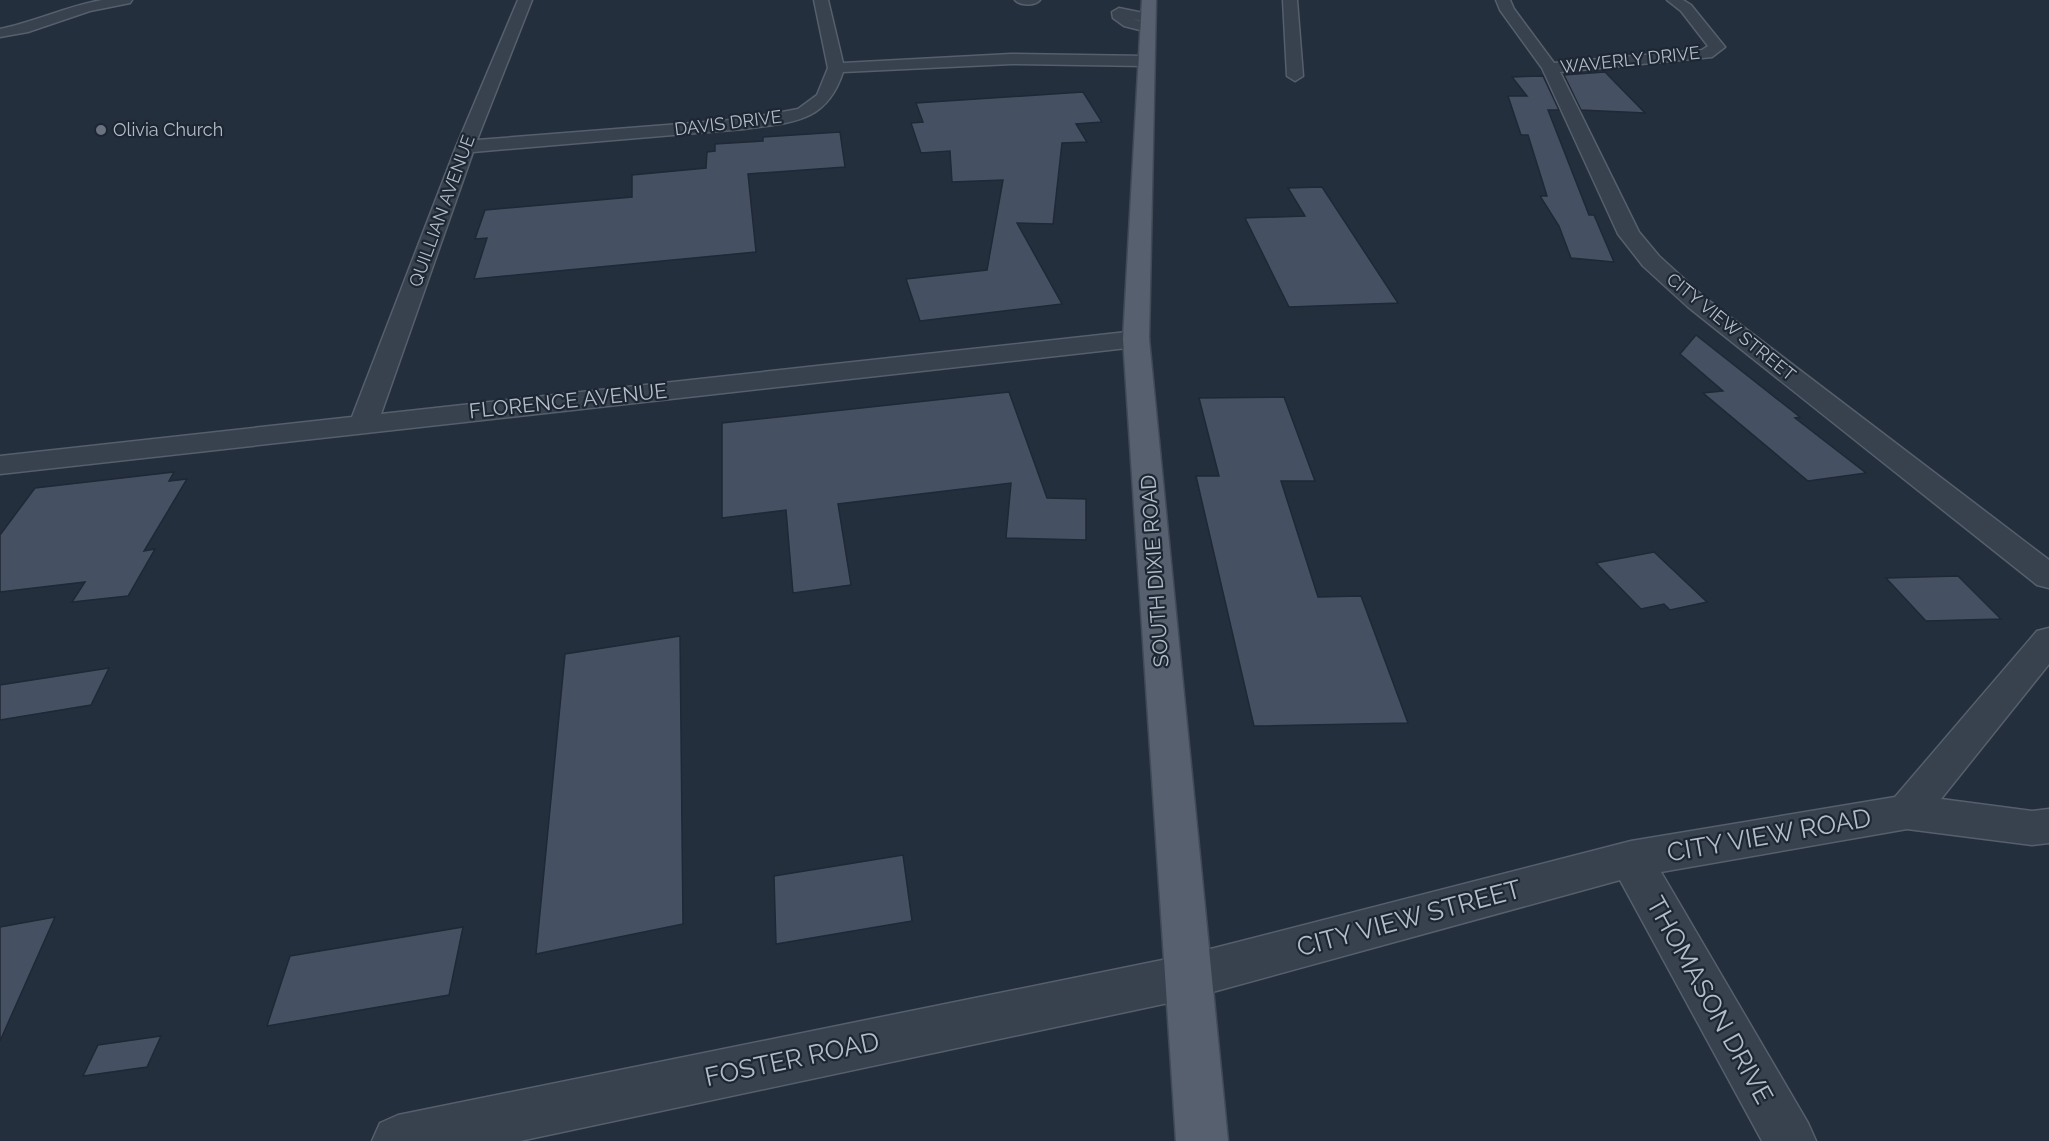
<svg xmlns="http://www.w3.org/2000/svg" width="2049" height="1141" viewBox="0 0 2049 1141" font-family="Raleway,sans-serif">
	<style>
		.building { fill: #455162; stroke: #1f2835; stroke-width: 1.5 }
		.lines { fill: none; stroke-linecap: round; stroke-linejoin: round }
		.minor-casing { stroke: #565f6c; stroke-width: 3 }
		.major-casing { stroke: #414a57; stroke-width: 3 }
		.minor { fill: #38414e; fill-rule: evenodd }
		.major { fill: #56606e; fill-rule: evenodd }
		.worship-dot { fill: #6b7280; stroke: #1d2633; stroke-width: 2 }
		.labels { text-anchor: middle; stroke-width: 4.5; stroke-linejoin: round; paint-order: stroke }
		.far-street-label { font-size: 18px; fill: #b4bcc9; stroke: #1d2633 }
		.far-poi-label { font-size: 18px; fill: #b4bcc9; stroke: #1d2633; text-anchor: start }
		.street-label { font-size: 21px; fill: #b4bcc9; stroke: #1d2633 }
		.near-street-label { font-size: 26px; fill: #b4bcc9; stroke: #1d2633 }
	</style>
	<rect width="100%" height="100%" fill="#242f3e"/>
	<!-- building -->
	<g class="building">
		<polygon points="1605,72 1645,113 1581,110 1564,75"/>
		<polygon points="1543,76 1559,110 1548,110 1589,215 1594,215 1614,262 1571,258 1559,226 1540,196 1547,196 1528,135 1521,135 1508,96 1527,96 1512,77"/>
		<polygon points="1083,92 1102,122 1076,124 1087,142 1062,143 1053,224 1017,223 1062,304 920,321 906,279 987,270 1003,180 952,182 950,151 921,153 911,123 923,122 916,103"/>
		<polygon points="840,132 845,167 748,174 756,252 474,279 487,238 475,239 485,210 632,197 632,175 706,168 707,152 715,151 715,144 763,141 763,137"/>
		<polygon points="1322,187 1398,303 1289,307 1245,218 1305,216 1288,188"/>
		<polygon points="1696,335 1800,417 1795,418 1866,473 1808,481 1703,393 1723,391 1680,354"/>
		<polygon points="1009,392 1047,498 1086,499 1086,540 1006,538 1011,483 838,504 851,585 793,593 786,510 722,518 722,423"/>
		<polygon points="1284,397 1315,481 1281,481 1318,597 1361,596 1408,723 1254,726 1196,476 1219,476 1199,398"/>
		<polygon points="174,472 169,481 187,479 144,551 155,549 128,596 72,602 85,582 0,592 0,535 35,488"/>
		<polygon points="1654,552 1707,602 1670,610 1664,604 1641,609 1596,563"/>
		<polygon points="1958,576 2001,619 1926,621 1886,578"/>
		<polygon points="680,636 683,924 536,954 565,654"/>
		<polygon points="109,668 91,705 0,720 0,685"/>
		<polygon points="903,855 912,921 776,944 774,876"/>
		<polygon points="55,917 0,1041 0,927"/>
		<polygon points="463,927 449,995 267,1026 290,956"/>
		<polygon points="161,1036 147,1067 83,1076 98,1045"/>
	</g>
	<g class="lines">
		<defs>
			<g id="minor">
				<path d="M102,0H132L130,3L90,11L28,32L0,37V29C35,22 67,6 102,0Z"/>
				<path d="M518,0H532L477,140L744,119L798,109L817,95L828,68L814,0H828L843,63L1011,54L1146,56L1154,61L1146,66L1011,64L843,72C826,124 791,122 744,129L473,152L381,414L1136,331L1145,334L1149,339L1145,344L1136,347L0,474V456L352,417L456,147Z"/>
				<path d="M1015,0H1040C1035,6 1020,6 1015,0Z"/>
				<polygon points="1283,0 1297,0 1303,76 1295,81 1287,76"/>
				<polygon points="1496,0 1510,0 1514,9 1554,63 1702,50 1708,46 1681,11 1667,0 1683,0 1691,5 1725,47 1712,57 1560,72 1639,232 1659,256 1704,297 2049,560 2049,588 2037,585 1688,307 1643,266 1618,234 1542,68 1500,10"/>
				<polygon points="1119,8 1153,15 1155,18 1148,22 1133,19 1153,25 1155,28 1148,32 1124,26 1113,18 1112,12"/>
				<polygon points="2049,628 2049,664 1941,799 2032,811 2049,809 2049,843 2032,845 1907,829 1661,872 1808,1123 1816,1141 1762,1141 1620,880 1187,999 520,1141 372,1141 380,1123 398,1115 1187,955 1631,841 1895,797 2037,631"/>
			</g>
			<polygon id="major" points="1142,0 1156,0 1149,339 1228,1141 1176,1141 1123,339"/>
		</defs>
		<!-- minor casing -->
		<use href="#minor" class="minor-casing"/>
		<!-- major casing -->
		<use href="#major" class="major-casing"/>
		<!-- minor -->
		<use href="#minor" class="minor"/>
		<!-- major -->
		<use href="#major" class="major"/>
	</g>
	<!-- markers -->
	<circle class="worship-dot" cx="101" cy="130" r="6"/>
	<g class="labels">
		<!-- far-street labels -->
		<g class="far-street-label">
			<text transform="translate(1630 60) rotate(-6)" y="6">WAVERLY DRIVE</text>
			<text transform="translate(728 123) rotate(-7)" y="6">DAVIS DRIVE</text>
			<text transform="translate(442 211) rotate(-70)" y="6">QUILLIAN AVENUE</text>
			<text transform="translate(1731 327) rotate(39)" y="6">CITY VIEW STREET</text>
		</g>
		<!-- far-poi labels -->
		<g class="far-poi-label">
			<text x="113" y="136">Olivia Church</text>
		</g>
		<!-- street labels -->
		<g class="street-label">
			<text transform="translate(568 401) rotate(-6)" y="7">FLORENCE AVENUE</text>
			<text transform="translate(1155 571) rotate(-94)" y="7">SOUTH DIXIE ROAD</text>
		</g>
		<!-- near-street labels -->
		<g class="near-street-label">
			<text transform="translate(1769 835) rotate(-10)" y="9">CITY VIEW ROAD</text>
			<text transform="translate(1409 918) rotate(-15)" y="9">CITY VIEW STREET</text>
			<text transform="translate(1710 1000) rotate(61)" y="9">THOMASON DRIVE</text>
			<text transform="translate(792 1059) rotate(-12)" y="9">FOSTER ROAD</text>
		</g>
	</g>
</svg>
